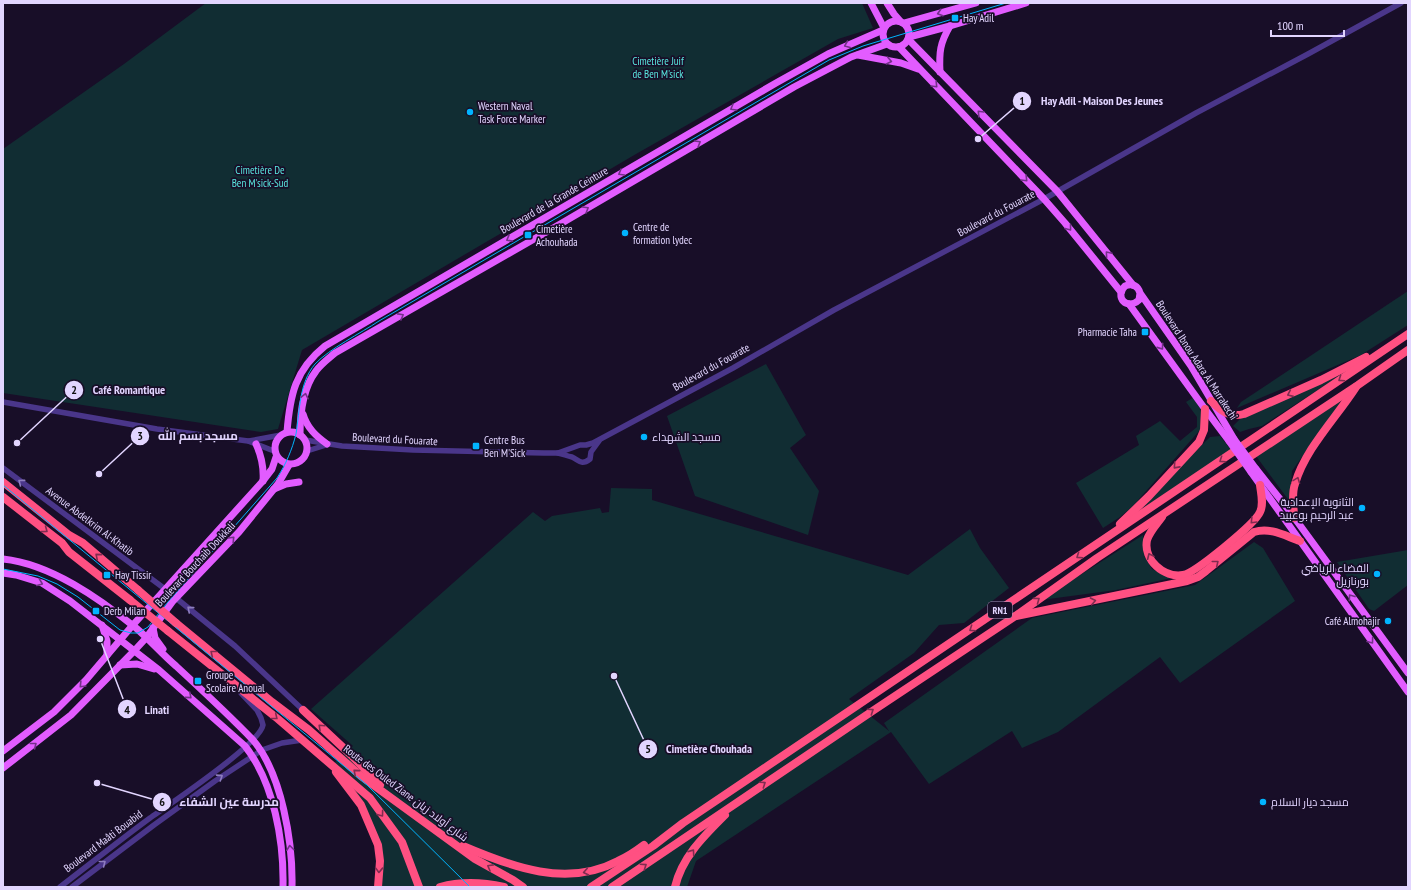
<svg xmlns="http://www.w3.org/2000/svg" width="1411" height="890" viewBox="0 0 1411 890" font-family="'PT Sans Narrow',Cairo,sans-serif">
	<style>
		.green { fill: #112d33 }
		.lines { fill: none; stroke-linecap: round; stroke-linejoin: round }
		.minor { stroke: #4a368a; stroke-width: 5.5 }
		.major { stroke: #e25cff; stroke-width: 7 }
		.highway { stroke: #ff5082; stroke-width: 8 }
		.tram { stroke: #01b4ff; stroke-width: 1 }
		.major-bridge { stroke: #e25cff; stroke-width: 7 }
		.highway-bridge { stroke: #ff5082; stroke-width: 8 }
		.oneway { stroke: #733189 }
		.oneway2 { stroke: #802c50 }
		.oneway3 { stroke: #8e7ebf }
		.poi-dot { fill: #01b4ff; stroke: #180e28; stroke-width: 1.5 }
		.labels { text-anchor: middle; stroke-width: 3.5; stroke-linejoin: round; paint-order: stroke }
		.shield { fill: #180e28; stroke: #a599be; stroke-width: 1 }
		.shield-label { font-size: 10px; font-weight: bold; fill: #e2d5ff }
		.poi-label { font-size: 11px; fill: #e2d5ff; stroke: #180e28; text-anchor: start }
		.park-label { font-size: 11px; fill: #59e8e0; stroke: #180e28 }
		.street-label { font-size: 11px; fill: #e2d5ff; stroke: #180e28 }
		.leader { fill: none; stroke: #e2d5ff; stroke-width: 1.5 }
		.callout-dot { fill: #e2d5ff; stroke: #180e28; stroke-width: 1.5 }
		.mark-label { font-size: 12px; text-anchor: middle; font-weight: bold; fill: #111 }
		.callout-label { font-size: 12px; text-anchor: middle; font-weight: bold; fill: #e2d5ff; stroke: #180e28; stroke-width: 3.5; stroke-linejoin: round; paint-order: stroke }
	</style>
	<rect width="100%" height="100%" fill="#180e28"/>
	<!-- green -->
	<g class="green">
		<polygon points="206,3 862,3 873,28 838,39 636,154 302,350 278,429 261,432 3,393 3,149 124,64"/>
		<polygon points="1408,291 1408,325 1361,355 1237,408 1241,402"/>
		<polygon points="766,364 806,435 790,448 819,491 808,535 695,496 667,416"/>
		<polygon points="1344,373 1262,426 1249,429 1240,432 1233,426 1242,417"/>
		<path d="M1194,397C1202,408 1203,416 1200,430L1132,507L1120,517L1103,528L1076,483L1139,445L1136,436L1160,421L1180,441L1197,427V417L1186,402Z"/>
		<polygon points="1338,401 1340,403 1292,471 1290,502 1256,456"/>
		<polygon points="1220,436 1231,450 1142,509 1187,460 1210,437"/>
		<polygon points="611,488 652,489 652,500 908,575 970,529 980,548 1009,588 964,623 939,625 914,653 849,699 889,731 884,723 1032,618 1195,585 1254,542 1263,548 1295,601 1180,683 1160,657 1058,732 1022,748 1012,731 929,784 891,732 696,861 687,887 376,887 376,834 332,765 353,746 311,709 533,512 545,521 552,516 600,508 602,513 609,512"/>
		<polygon points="1143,535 1144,556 1152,569 1172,578 1116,590 1041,600"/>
		<polygon points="1408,550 1408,585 1374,611 1369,609 1337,562"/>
	</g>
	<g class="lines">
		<!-- minor -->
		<g class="minor">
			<polyline points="3,402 157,429 248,441 274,451"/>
			<polyline points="305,440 342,446 413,450 544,453 558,453 580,445 586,445 593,443 733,368 834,310 1044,199 1196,113 1308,54 1401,3"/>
			<polyline points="249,441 281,435"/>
			<polyline points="307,451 326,445"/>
			<path d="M558,453C563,454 567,456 572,457C579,460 581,466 590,459L591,452L599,441"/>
			<polyline points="3,468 165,589"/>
			<polyline points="176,598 235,646 303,710"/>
			<path d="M60,887C90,864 120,840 150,818C170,804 260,744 263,725L261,718L257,710L241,693"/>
			<polyline points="72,887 154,825 215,781 262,750 282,743 302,740"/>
		</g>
		<!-- major -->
		<g class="major">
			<polyline points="871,3 884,28"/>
			<polyline points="887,3 894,14 901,22"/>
			<circle cx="896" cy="34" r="13"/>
			<polyline points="904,23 976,3"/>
			<polyline points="909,37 950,26 1026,3"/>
			<polyline points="908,39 1057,191 1133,285"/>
			<polyline points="899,47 1044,199 1065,223 1121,292"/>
			<polyline points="858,55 901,63 918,69"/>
			<path d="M940,72C939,52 940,43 950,26"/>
			<path d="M1140,293L1139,300C1127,311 1114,297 1125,286C1133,283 1138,286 1140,293L1191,366L1234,439"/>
			<polyline points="1129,304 1205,409 1229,441"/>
			<path d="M303,414C307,428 316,436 327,444"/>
			<circle cx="291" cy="448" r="16"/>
			<path d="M287,432C290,395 295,370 325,346L776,83L828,54L883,30"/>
			<path d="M300,435C300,414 303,388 316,371C321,364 328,359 335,353L562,223L794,87L851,57L887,44"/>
			<path d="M256,444C262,457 264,467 263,481"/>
			<polyline points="1256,469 1288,509 1408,673"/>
			<polyline points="1251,472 1408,692"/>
			<polyline points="274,489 286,484 299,482"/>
			<path d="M3,559C51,564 100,599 136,628C150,640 162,654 176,666C202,690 228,714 253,740C282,774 293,843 292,887"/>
			<path d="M3,573L16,575L42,583L70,601L159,670L245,746C274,783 284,841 283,887"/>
			<polyline points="102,625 107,641 107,655"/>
			<polyline points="153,628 155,638 163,649"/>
			<polyline points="120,665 137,664 154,669"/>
			<polyline points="3,751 54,712 86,680 132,626 262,482 272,469 276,457"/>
			<polyline points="3,768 71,715 135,650 146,638 173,601 239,532 278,484 289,465"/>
		</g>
		<!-- highway -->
		<g class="highway">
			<path d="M1211,401C1221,411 1229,418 1244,414L1321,380L1366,357"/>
			<polyline points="3,482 69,535 83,543 138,590"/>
			<polyline points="3,497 62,543 69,552 130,600"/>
			<path d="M1162,517C1157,524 1150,531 1147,540C1143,560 1164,578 1183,575C1195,573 1255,524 1260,512C1264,504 1261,494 1260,485"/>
			<path d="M1294,518C1294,507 1291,495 1295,484C1305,449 1336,418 1356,387"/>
			<polyline points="1120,524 1149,496 1199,442 1204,430 1205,409"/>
			<path d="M1016,616L1187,581L1198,577L1206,571L1254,532C1271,527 1285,536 1300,541"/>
			<polyline points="176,623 272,702 309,730 361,776 475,859 513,880 523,887"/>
			<polyline points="168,631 278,719 370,798 402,842 419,887"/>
			<polyline points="303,710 351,755 380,785"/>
			<polyline points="336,772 361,805 378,845 380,861 378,887"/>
			<path d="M463,846C512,867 567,888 618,861C627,857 636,851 644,845"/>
			<path d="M440,887C462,881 482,882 504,887"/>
			<polyline points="591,887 653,846 683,823 1408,334"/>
			<polyline points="612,887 874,710 1014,617 1097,558 1358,385 1408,350"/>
			<path d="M675,887C682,857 704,836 725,815"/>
		</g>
		<!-- tram -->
		<g class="tram">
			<polyline points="3,485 367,785 470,887"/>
			<path d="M3,569L38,576L57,584L78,597L120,630L131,633H138L148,627L167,603L277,478C286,464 292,450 296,434C300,410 299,383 315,364C329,349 361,333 379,321L829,60L863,46L1006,3"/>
		</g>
		<!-- major-bridge -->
		<g class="major-bridge">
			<polyline points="1234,439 1256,469"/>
			<polyline points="1229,441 1251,472"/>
		</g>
		<!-- highway-bridge -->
		<g class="highway-bridge">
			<polyline points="138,590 176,623"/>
			<polyline points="130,600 168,631"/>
		</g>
	</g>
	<!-- one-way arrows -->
	<defs><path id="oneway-chevron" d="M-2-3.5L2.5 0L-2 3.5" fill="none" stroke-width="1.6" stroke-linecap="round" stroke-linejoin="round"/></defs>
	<g class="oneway">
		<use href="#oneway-chevron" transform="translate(940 13) rotate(164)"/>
		<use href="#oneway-chevron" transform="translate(847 45) rotate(158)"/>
		<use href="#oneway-chevron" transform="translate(889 61) rotate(12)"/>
		<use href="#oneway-chevron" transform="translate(935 85) rotate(46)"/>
		<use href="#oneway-chevron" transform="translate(733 108) rotate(150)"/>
		<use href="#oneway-chevron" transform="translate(980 113) rotate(-134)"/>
		<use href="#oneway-chevron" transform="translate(698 143) rotate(-31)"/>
		<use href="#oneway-chevron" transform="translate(621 173) rotate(150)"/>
		<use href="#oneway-chevron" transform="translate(1025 179) rotate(46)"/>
		<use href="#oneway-chevron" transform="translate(586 209) rotate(-31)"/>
		<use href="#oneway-chevron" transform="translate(1069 228) rotate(52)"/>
		<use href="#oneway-chevron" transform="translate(509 239) rotate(150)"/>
		<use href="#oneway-chevron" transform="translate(1108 254) rotate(-130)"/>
		<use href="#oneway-chevron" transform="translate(401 316) rotate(-29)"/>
		<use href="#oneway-chevron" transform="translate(1161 347) rotate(55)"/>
		<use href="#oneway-chevron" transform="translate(305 396) rotate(-78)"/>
		<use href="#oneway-chevron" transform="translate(232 539) rotate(-46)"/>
		<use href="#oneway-chevron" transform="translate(40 583) rotate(22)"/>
		<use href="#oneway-chevron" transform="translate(1351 597) rotate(-126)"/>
		<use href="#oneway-chevron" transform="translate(1371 641) rotate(54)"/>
		<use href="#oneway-chevron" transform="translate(82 685) rotate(134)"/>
		<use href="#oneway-chevron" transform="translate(189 696) rotate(41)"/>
		<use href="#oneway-chevron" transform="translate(34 745) rotate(-38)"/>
		<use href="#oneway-chevron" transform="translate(290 848) rotate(-97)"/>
	</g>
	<g class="oneway2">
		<use href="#oneway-chevron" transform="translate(1341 379) rotate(146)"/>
		<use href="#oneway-chevron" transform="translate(1290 394) rotate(156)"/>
		<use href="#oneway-chevron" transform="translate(1222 460) rotate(146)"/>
		<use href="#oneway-chevron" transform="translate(1176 466) rotate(132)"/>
		<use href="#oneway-chevron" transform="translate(1297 480) rotate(-69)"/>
		<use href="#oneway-chevron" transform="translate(1253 521) rotate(134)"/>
		<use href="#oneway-chevron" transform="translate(45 530) rotate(37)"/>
		<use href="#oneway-chevron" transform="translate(98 556) rotate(-140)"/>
		<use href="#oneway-chevron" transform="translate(1079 556) rotate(146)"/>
		<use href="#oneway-chevron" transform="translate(1150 556) rotate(-114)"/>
		<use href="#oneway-chevron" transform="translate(1216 563) rotate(-39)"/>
		<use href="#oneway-chevron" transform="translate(1037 600) rotate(-36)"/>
		<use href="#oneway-chevron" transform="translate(1093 601) rotate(-11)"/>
		<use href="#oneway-chevron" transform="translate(972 629) rotate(146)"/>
		<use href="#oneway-chevron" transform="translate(213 653) rotate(-141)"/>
		<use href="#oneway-chevron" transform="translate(871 711) rotate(-34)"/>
		<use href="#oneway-chevron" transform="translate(275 717) rotate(39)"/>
		<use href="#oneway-chevron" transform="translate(321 727) rotate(-137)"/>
		<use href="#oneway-chevron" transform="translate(356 772) rotate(-139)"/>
		<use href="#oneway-chevron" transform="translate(763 784) rotate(-34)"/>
		<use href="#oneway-chevron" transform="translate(381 814) rotate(54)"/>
		<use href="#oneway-chevron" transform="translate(692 852) rotate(-55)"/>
		<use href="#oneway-chevron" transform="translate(644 866) rotate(-34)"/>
		<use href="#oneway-chevron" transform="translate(490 867) rotate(-151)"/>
		<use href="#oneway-chevron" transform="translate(379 870) rotate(92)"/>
		<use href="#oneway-chevron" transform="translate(586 872) rotate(169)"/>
	</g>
	<g class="oneway3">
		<use href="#oneway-chevron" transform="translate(21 482) rotate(-143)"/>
		<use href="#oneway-chevron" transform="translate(190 609) rotate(-140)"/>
		<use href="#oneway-chevron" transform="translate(220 777) rotate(-33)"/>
		<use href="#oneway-chevron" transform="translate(103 863) rotate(-38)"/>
	</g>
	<!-- markers -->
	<g class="poi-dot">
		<rect x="951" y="14" width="8" height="8" rx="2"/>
		<circle cx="470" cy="112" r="4"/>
		<circle cx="625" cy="233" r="4"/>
		<rect x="524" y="231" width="8" height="8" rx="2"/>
		<rect x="1141" y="328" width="8" height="8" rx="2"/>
		<circle cx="644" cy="437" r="4"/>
		<rect x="472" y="442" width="8" height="8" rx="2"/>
		<circle cx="1362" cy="508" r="4"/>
		<circle cx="1377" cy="574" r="4"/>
		<rect x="103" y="571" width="8" height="8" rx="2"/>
		<rect x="92" y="607" width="8" height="8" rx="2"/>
		<circle cx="1388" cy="621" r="4"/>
		<rect x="194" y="677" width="8" height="8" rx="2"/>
		<circle cx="1263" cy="802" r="4"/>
	</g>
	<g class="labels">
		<!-- shield labels -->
		<rect class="shield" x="988" y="602" width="24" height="16" rx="3"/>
		<g class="shield-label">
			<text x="1000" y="614">RN1</text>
		</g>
		<!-- poi labels -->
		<g class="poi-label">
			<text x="963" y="22">Hay Adil</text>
			<text x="478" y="110">Western Naval<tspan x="478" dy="13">Task Force Marker</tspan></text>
			<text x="633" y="231">Centre de<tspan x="633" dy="13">formation lydec</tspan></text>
			<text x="536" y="233">Cimetière<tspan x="536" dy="13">Achouhada</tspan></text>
			<text x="1137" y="336" text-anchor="end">Pharmacie Taha</text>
			<text x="652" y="441">مسجد الشهداء</text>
			<text x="484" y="444">Centre Bus<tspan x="484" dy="13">Ben M'Sick</tspan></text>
			<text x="1354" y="506" text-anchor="end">الثانوية الإعدادية<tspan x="1354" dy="13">عبد الرحيم بوعبيد</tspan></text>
			<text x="1369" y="572" text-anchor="end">الفضاء الرياضي<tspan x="1369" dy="13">بورنازيل</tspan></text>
			<text x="115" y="579">Hay Tissir</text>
			<text x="104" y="615">Derb Milan</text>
			<text x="1380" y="625" text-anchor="end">Café Almohajir</text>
			<text x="206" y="679">Groupe<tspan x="206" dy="13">Scolaire Anoual</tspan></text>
			<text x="1271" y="806">مسجد ديار السلام</text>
		</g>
		<!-- park labels -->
		<g class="park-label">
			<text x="658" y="65">Cimetière Juif<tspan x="658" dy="13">de Ben M'sick</tspan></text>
			<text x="260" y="174">Cimetière De<tspan x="260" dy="13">Ben M'sick-Sud</tspan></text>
		</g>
		<!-- street labels -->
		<g class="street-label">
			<text transform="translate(554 200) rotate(-30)" y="4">Boulevard de la Grande Ceinture</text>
			<text transform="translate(996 213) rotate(-28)" y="4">Boulevard du Fouarate</text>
			<text transform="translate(1197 360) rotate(57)" y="4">Boulevard Ibnou Adara Al Marrakechi</text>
			<text transform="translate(711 367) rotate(-29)" y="4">Boulevard du Fouarate</text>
			<text transform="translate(395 439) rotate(3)" y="4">Boulevard du Fouarate</text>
			<text transform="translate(90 521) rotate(37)" y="4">Avenue Abdelkrim Al-Khatib</text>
			<text transform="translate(195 564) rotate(-47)" y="4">Boulevard Bouchaib Doukkali</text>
			<text transform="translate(406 793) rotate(37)" y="4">Route des Ouled Ziane شارع أولاد زيان</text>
			<text transform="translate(103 841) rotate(-37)" y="4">Boulevard Maâti Bouabid</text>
		</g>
	</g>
	<!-- callouts -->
	<path class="leader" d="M978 139L1022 101M17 443L74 390M99 474L140 436M100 639L127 709M614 676L648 749M97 783L162 802"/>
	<g class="callout-dot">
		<circle cx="978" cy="139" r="4"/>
		<circle cx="17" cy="443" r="4"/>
		<circle cx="99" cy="474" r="4"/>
		<circle cx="100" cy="639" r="4"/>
		<circle cx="614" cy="676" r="4"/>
		<circle cx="97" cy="783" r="4"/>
		<circle cx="1022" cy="101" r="10"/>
		<circle cx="74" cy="390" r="10"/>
		<circle cx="140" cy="436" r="10"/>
		<circle cx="127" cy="709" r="10"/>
		<circle cx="648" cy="749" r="10"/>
		<circle cx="162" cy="802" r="10"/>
	</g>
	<g class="mark-label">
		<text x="1022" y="105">1</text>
		<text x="74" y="394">2</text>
		<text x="140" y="440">3</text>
		<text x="127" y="714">4</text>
		<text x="648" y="753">5</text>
		<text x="162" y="806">6</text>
	</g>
	<g class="callout-label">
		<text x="1102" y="105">Hay Adil - Maison Des Jeunes</text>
		<text x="129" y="394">Café Romantique</text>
		<text x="198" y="440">مسجد بسم الله</text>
		<text x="157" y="714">Linati</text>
		<text x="709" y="753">Cimetière Chouhada</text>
		<text x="229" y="806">مدرسة عين الشفاء</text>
	</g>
	<!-- border -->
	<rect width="1411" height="890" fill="none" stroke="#e2d5ff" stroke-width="8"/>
	<!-- scale -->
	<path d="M1271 30v6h73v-6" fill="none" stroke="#e2d5ff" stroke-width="2"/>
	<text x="1277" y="30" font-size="12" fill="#e2d5ff" stroke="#180e28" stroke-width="3" paint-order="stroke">100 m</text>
</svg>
